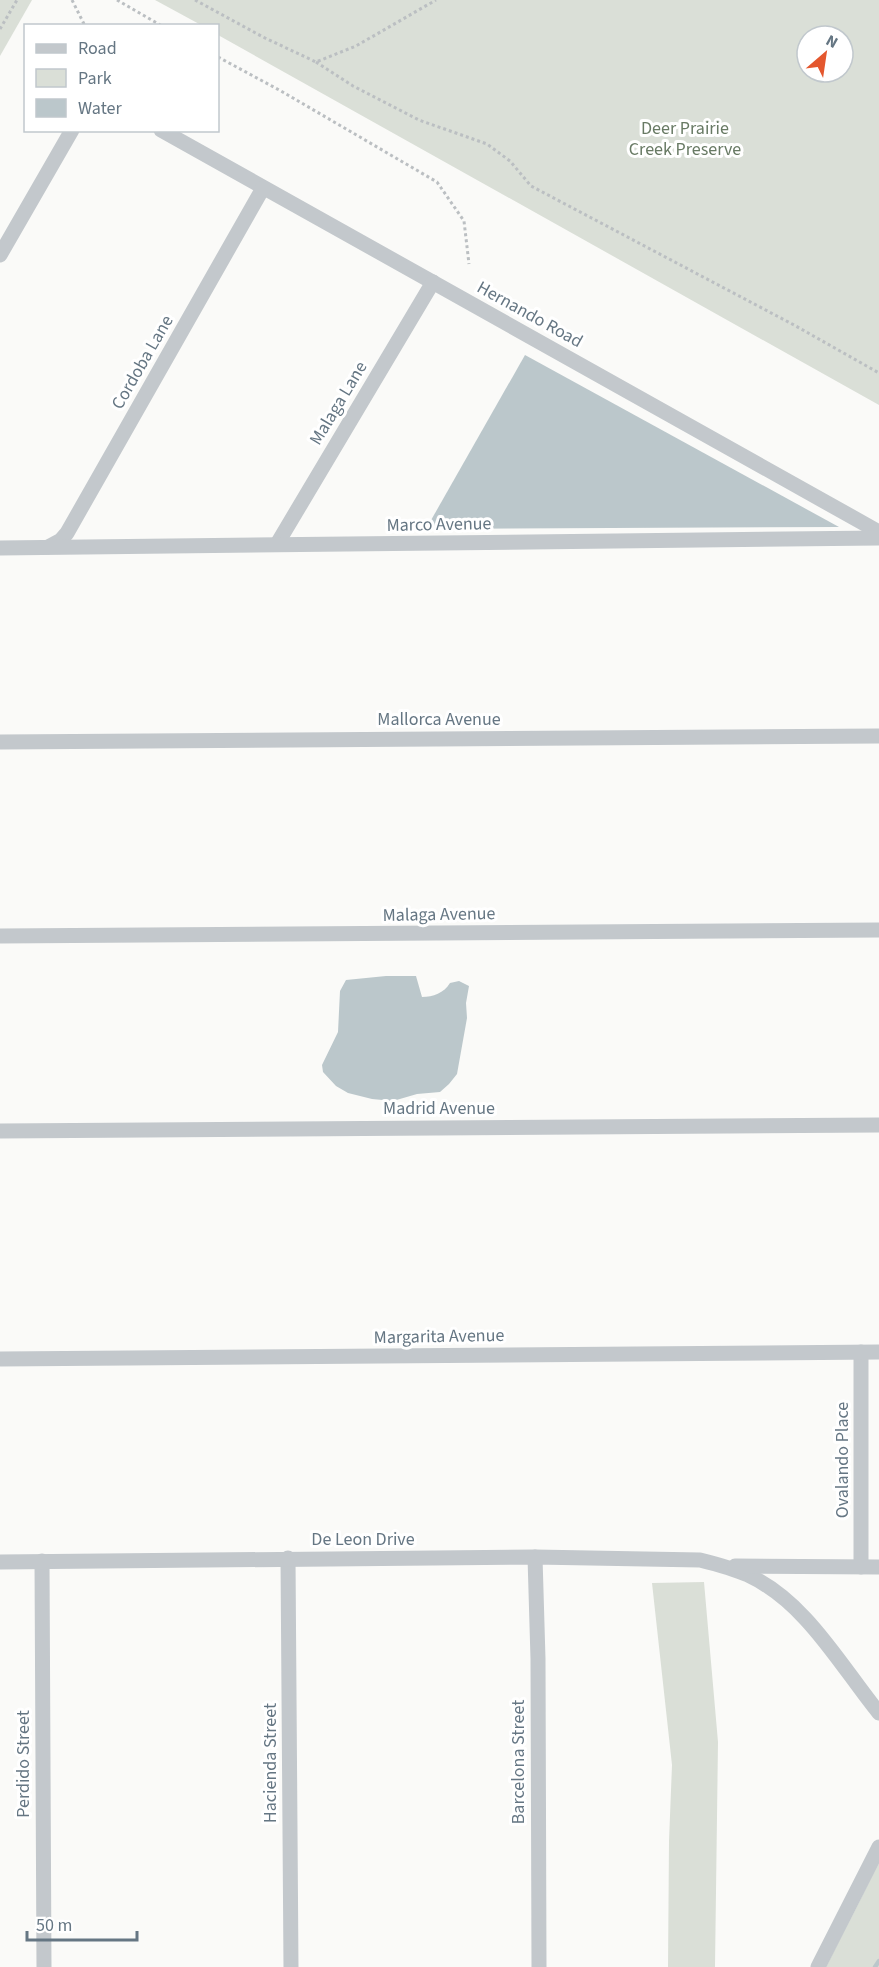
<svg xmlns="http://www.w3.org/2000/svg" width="879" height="1967" viewBox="0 0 879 1967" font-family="'Source Sans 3',sans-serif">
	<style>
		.green { fill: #dadfd7; fill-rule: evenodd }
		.water { fill: #bbc7cb }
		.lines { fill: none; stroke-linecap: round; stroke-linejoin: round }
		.stream { stroke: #bbc7cb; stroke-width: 4.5 }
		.path { stroke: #bbbfc2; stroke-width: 3; stroke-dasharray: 3 3; stroke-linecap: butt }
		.minor { stroke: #c3c8cc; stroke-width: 15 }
		.labels { text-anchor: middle; stroke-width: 6; stroke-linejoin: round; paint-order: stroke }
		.park-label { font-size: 18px; fill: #687a64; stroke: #fff }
		.street-label { font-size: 18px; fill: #657683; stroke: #fff }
	</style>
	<rect width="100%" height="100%" fill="#fafaf8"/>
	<!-- green -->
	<g class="green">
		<polygon points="0,0 32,0 0,56"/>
		<path d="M155,0H879V405L218,35V26L201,25ZM807,36H843V72H807Z"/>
		<polygon points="704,1582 718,1742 715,1967 668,1967 669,1841 672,1765 652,1583"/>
		<polygon points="879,1863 879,1967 826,1967"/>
	</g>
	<!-- water -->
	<g class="water">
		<polygon points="525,355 839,527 426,529"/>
		<path d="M386,976H416L422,997C433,997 444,993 450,983L459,981L469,986L466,1003L467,1018L457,1074L449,1084L440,1092L417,1094L393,1101L372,1099L348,1093L336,1086L323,1072L322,1065L338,1032L340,991L346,980Z"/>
	</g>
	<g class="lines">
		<!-- stream -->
		<polyline class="stream" points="875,1967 879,1961"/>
		<!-- path -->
		<g class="path">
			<polyline points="72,0 85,26"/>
			<polyline points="117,0 162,26"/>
			<polyline points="195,0 263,37 316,62 356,46 436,0"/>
			<polyline points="0,29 17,0"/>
			<polyline points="218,57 281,91 437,182 464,221 469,264"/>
			<polyline points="316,62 353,86 419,120 487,144 510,161 531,186 794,325 879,373"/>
		</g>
		<!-- minor -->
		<g class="minor">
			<polyline points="161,130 879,532"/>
			<polyline points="0,255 72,130"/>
			<polyline points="277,544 433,282"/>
			<polyline points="48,547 61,540 67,533 263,188"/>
			<polyline points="0,548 879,538"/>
			<polyline points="0,742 879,736"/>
			<polyline points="0,936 879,930"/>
			<polyline points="0,1131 879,1125"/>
			<polyline points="861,1352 861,1567"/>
			<polyline points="0,1359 879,1352"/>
			<polyline points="535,1557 538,1659 539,1967"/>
			<polyline points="288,1558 291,1967"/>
			<polyline points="42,1561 44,1967"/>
			<path d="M0,1562L535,1557L700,1560C716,1564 732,1568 748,1575C806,1602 840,1665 879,1713"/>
			<polyline points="735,1566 879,1567"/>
			<polyline points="818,1967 879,1847"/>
		</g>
	</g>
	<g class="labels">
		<!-- park labels -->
		<g class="park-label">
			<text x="685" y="134">Deer Prairie<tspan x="685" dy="21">Creek Preserve</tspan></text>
		</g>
		<!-- street labels -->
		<g class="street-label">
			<text transform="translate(530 314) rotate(29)" y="6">Hernando Road</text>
			<text transform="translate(142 362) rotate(-60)" y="6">Cordoba Lane</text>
			<text transform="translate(338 403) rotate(-59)" y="6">Malaga Lane</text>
			<text transform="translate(439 524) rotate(-1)" y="6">Marco Avenue</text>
			<text x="439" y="725">Mallorca Avenue</text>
			<text transform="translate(439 914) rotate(-1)" y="6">Malaga Avenue</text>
			<text x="439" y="1114">Madrid Avenue</text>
			<text transform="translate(439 1336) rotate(-1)" y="6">Margarita Avenue</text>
			<text transform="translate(842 1460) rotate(-90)" y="6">Ovalando Place</text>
			<text x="363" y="1545">De Leon Drive</text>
			<text transform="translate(518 1762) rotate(-90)" y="6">Barcelona Street</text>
			<text transform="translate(270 1763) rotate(-90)" y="6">Hacienda Street</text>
			<text transform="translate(23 1764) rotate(-90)" y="6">Perdido Street</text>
		</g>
	</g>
	<!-- legend -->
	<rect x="24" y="24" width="195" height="108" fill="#ffffff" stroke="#c1c8cd" stroke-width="1.5"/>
	<rect x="36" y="44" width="30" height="9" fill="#c3c8cc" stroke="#c1c8cd" stroke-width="1.5"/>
	<text x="78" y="54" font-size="18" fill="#657683">Road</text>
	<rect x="36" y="69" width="30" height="18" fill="#dadfd7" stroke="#c1c8cd" stroke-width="1.5"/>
	<text x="78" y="84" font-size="18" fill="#657683">Park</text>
	<rect x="36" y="99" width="30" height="18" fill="#bbc7cb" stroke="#c1c8cd" stroke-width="1.5"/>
	<text x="78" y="114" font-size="18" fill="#657683">Water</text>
	<!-- north arrow -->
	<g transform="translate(825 54) rotate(29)"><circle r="28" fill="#ffffff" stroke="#c1c8cd" stroke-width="1.5"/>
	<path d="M0-4.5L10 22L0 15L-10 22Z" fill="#e4572e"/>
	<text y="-9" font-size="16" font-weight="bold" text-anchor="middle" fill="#657683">N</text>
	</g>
	<!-- scale -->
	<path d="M27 1931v9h110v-9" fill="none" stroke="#657683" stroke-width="3"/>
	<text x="36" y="1931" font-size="18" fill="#657683" stroke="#ffffff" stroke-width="4.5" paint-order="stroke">50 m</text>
</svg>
